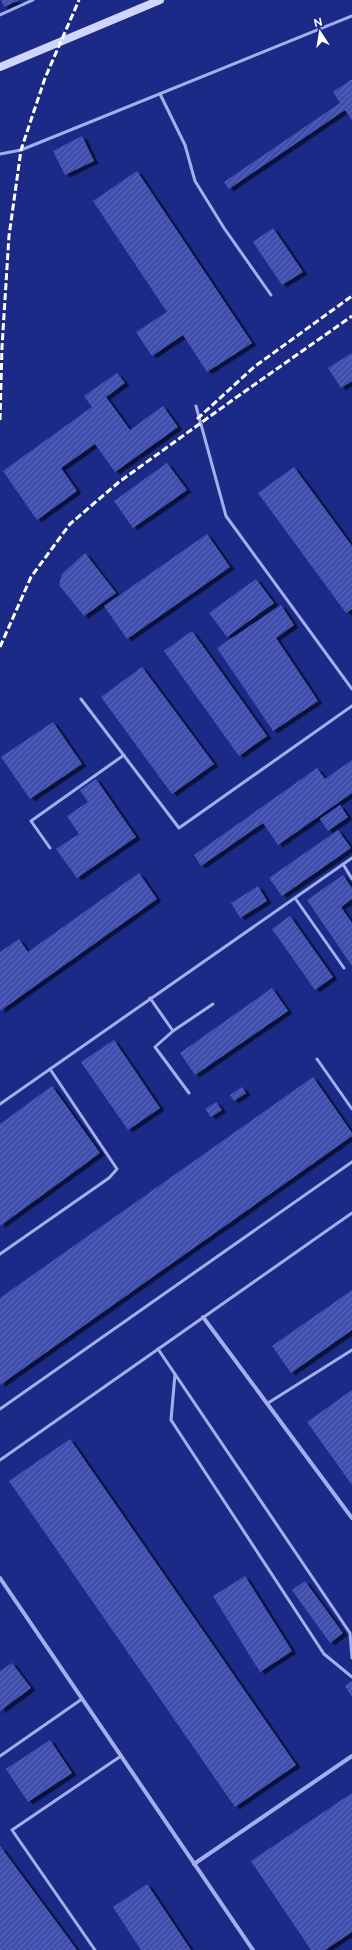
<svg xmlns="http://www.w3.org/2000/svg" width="352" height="1950" viewBox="0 0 352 1950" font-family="Raleway,sans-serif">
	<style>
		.building { fill: url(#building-hatch); filter: url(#shadow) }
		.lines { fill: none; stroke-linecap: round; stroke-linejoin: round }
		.lane { stroke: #a3afec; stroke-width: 3 }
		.street { stroke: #a3afec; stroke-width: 4 }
		.secondary { stroke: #d0d5f9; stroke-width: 8 }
		.rail { stroke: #fff; stroke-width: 3; stroke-dasharray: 7 3; stroke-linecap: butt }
	</style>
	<defs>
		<pattern id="building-hatch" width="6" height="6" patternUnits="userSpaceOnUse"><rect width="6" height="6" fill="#3f50ae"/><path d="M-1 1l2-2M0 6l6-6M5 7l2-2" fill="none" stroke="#5c6aba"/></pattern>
		<filter id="shadow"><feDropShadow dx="4.5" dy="2.5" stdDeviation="0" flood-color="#0009"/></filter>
	</defs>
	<rect width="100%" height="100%" fill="#1b2a87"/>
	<!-- building -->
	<g class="building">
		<polygon points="1,0 19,0 4,7"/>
		<polygon points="352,79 352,120 345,110 229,189 224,182 340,103 333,92"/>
		<polygon points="82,136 94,161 65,175 53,151"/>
		<polygon points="137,171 252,343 207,372 183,335 152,356 136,332 167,312 93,201"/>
		<polygon points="273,228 303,272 282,285 253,242"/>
		<polygon points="352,353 352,381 341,388 328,368"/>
		<polygon points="117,373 125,383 106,397 130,430 163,406 178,427 115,472 95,444 61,468 77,491 37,520 3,471 92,407 84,396"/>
		<polygon points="167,463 187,490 133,528 114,501"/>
		<polygon points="294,467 352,546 352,609 346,613 258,493"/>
		<polygon points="207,534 230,567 127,639 104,606"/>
		<polygon points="85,553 116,593 84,616 59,585 62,574"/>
		<polygon points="256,579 274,603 227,637 209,613"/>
		<polygon points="281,605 294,625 276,638 318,701 273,731 217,648"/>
		<polygon points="192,631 267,736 239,756 164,651"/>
		<polygon points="142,667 214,764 172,794 101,697"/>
		<polygon points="53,722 82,764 30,799 1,757"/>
		<polygon points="352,760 352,793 278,845 263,823 201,866 194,855 317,768 325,779"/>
		<polygon points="96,779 136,837 77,878 56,849 79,834 67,816 88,802 80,790"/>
		<polygon points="340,805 348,817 328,831 320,819"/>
		<polygon points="338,830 351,848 282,896 269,878"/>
		<polygon points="139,873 157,899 0,1011 0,952 19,939 28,952"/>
		<polygon points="343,875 352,888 352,899 341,907 352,923 352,966 307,900"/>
		<polygon points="258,886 267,901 240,918 231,903"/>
		<polygon points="290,916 333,977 315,990 272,929"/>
		<polygon points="272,988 288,1011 195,1075 180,1053"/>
		<polygon points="114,1040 160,1108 128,1130 81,1062"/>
		<polygon points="313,1077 352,1133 352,1136 0,1385 0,1298"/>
		<polygon points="52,1086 100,1153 0,1226 0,1124"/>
		<polygon points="242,1087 246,1093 234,1101 230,1095"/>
		<polygon points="216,1102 222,1110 211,1117 205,1109"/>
		<polygon points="352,1290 352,1330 291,1373 272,1346"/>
		<polygon points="352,1390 352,1485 307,1422"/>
		<polygon points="70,1439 296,1765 235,1807 9,1481"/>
		<polygon points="245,1576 292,1651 260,1672 213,1596"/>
		<polygon points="305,1581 343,1633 330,1643 292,1590"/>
		<polygon points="12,1663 31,1688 0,1711 0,1671"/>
		<polygon points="352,1681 352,1697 345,1686"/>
		<polygon points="50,1740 72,1773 28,1802 6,1769"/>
		<polygon points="352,1793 352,1932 325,1950 311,1950 251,1861"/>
		<polygon points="0,1846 77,1950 0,1950"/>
		<polygon points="147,1884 191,1950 141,1950 113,1907"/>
	</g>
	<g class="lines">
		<!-- lane -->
		<g class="lane">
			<polyline points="0,15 33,0"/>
			<polyline points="160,94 185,145 195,181 224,228 271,295"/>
			<polyline points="0,154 21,150 352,16"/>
			<polyline points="196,406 226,516 352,689"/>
			<polyline points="81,699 179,828 352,706"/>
			<polyline points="50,848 31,821 124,755"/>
			<polyline points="343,864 352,879"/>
			<polyline points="295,898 344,968"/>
			<polyline points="150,998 173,1031"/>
			<polyline points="317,1059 352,1109"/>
			<polyline points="189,1093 155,1047 173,1031 213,1004"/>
			<polyline points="0,1104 352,858"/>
			<polyline points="0,1254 109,1178 117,1169 50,1069"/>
			<polyline points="158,1349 350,1633 352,1658"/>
			<polyline points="175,1374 171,1420 324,1654 352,1677"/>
			<polyline points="268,1403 352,1350"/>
			<polyline points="0,1409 352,1162"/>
			<polyline points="0,1460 352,1213"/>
			<polyline points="0,1756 82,1699"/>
			<polyline points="95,1950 12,1830 121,1756"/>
		</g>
		<!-- street -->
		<g class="street">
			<polyline points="203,1317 352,1518"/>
			<polyline points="0,1578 253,1950"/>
			<polyline points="194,1864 352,1756"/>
		</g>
		<!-- secondary -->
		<polyline class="secondary" points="0,67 160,0"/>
		<!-- rail -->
		<g class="rail">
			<polyline points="197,419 254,367 352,296"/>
			<polyline points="0,420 2,347 9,236 21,150 45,78 79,0"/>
			<polyline points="0,647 31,577 70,524 119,482 234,399 352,316"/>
		</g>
	</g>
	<!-- north arrow -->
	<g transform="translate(320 32) rotate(348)" stroke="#1b2a87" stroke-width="3" paint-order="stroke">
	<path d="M0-3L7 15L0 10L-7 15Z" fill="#ffffff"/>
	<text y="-6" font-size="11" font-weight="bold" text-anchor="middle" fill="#ffffff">N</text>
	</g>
</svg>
